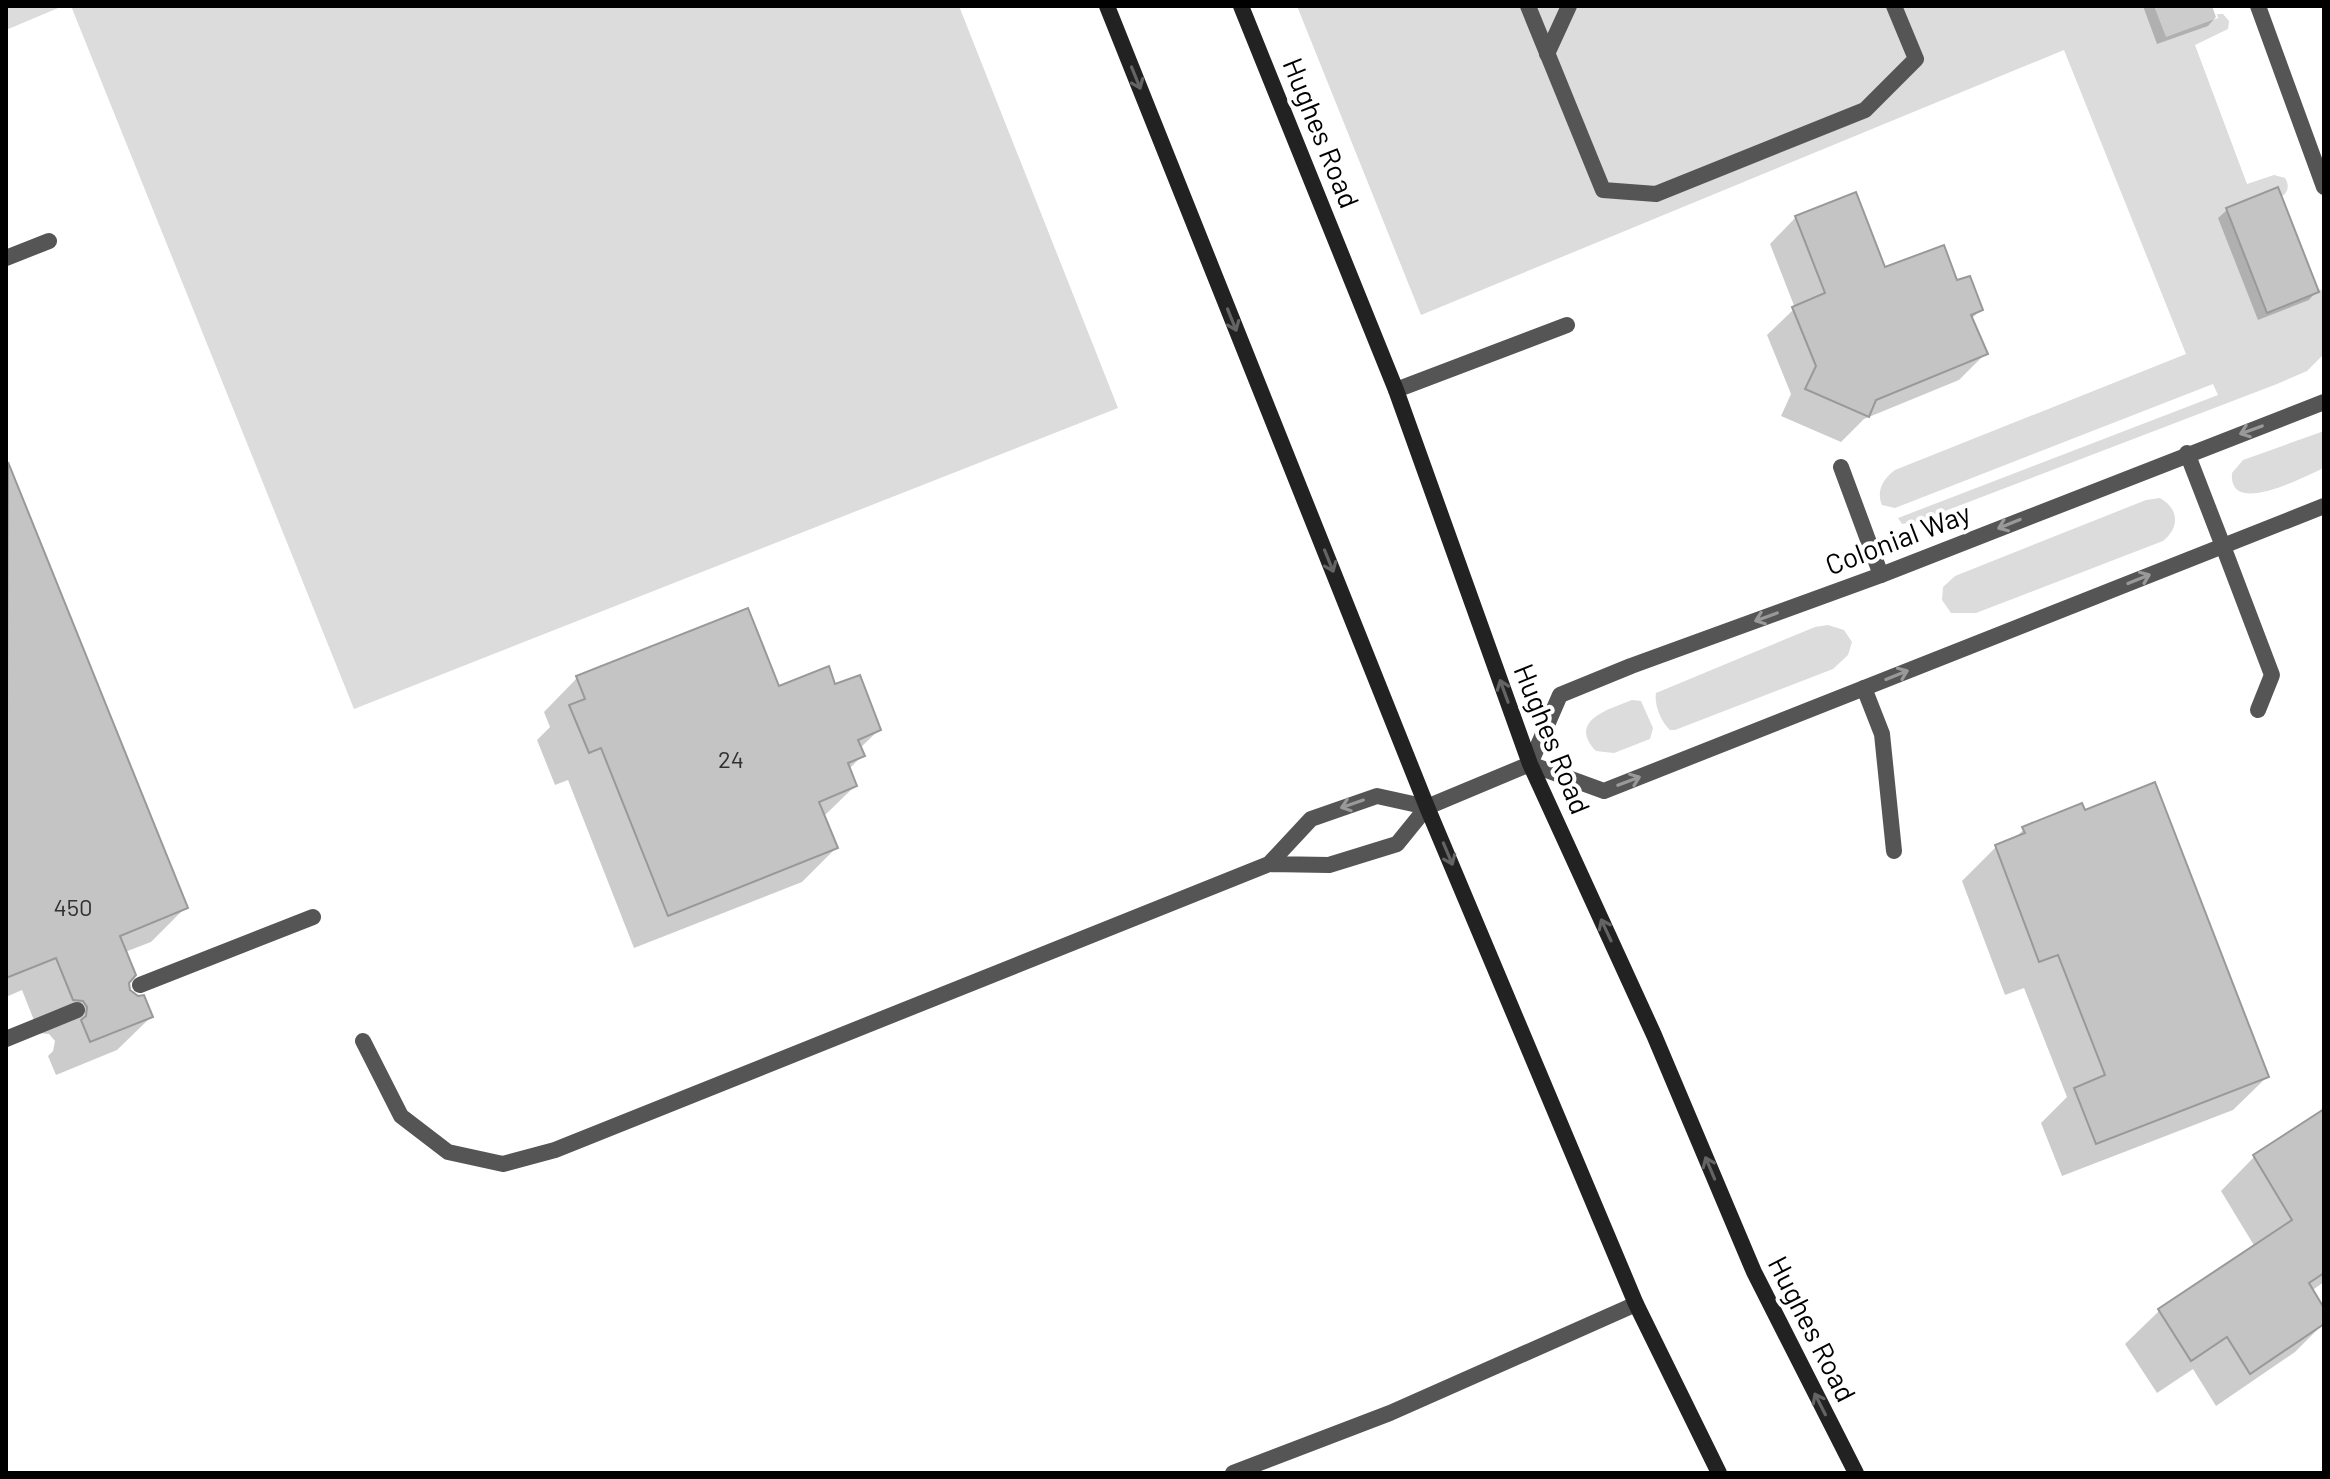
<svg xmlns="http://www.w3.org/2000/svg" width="2330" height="1479" viewBox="0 0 2330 1479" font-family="Barlow,sans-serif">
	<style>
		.green { fill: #dcdcdc }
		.shadow { fill: #0003 }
		.building { fill: #c4c4c4; stroke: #999; stroke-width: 2 }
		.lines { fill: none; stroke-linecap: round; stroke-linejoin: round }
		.service { stroke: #555; stroke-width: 16 }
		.minor { stroke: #555; stroke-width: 16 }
		.secondary { stroke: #222; stroke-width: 16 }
		.oneway { stroke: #646464 }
		.oneway2 { stroke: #999 }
		.labels { text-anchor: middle; stroke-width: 8; stroke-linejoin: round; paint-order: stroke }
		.number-label { font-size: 24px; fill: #313131 }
		.street-label { font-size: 28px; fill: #000; stroke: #fff }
	</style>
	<rect width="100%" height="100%" fill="#fff"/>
	<!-- green -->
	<g class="green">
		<polygon points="6,6 63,6 6,30"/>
		<polygon points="71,6 959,6 1118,408 354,709"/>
		<path d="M1297,6H2154L2166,37L2218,18L2217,14H2223L2229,21L2228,29L2195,45L2247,184L2274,175L2285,178C2289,184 2289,192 2282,196L2277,187L2226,208L2267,313L2319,292L2318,289L2324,291V354L2307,371L2277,384L1919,521L1902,524L1898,518L2218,395L2213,384L1895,508L1882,505C1876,491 1883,479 1895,470L2186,354L2064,50L1421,315Z"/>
		<path d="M2324,431V468C2305,476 2228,518 2232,473L2243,460Z"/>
		<path d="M2160,498C2179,509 2180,527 2163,541L1976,613H1951L1942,600L1943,587L1955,576L2146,500Z"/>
		<path d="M1828,625L1844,630L1852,642L1848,655L1833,669L1675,730H1670C1661,722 1654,705 1656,693L1815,627Z"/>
		<path d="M1632,700L1641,701L1653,728L1650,739L1614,753L1596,751C1567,720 1610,709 1632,700Z"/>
	</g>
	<!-- shadow -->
	<g class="shadow">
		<polygon points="2143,6 2212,6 2216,17 2208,26 2157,44"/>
		<polygon points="2227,210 2317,291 2309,300 2258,320 2218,218"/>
		<polygon points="1796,217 1884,270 1956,283 1981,310 1970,320 1985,354 1959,380 1864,419 1841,442 1781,416 1791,394 1767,335 1795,308 1770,244"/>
		<polygon points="6,463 185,908 151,942 125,952 128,991 151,1017 117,1050 56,1075 48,1056 53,1051 55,1041 49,1034 39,1033 22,990 6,997"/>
		<polygon points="577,678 777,688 834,687 879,730 860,748 862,756 849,769 855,786 823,817 836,848 802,882 634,948 568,780 555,785 537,740 550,727 544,712"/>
		<polygon points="2084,813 2267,1077 2233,1110 2062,1176 2041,1123 2067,1097 2024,988 2005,995 1962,881 1996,847 2013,840 2024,829"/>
		<polygon points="2324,1111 2324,1282 2311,1291 2324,1312 2324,1323 2295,1352 2216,1406 2193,1369 2157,1393 2125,1344 2159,1311 2255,1247 2221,1191 2254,1157"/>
	</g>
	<!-- building -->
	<g class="building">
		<polygon points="2278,187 2319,292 2267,313 2226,208"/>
		<polygon points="1856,192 1885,267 1944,245 1957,280 1970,276 1983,310 1971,315 1988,354 1876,400 1869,417 1805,389 1816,366 1792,307 1825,293 1795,216"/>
		<polygon points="8,462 188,908 120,936 136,975 129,983 130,990 138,996 144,995 153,1017 90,1042 81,1020 86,1016 87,1007 83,1001 73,1000 56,958 6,978"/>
		<polygon points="748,608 779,686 829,666 835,684 860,675 881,730 858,740 865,756 848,763 857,786 819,802 838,848 668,916 601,748 589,753 569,705 585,699 576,676"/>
		<polygon points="2155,782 2269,1077 2096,1144 2074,1088 2105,1075 2058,955 2039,962 1995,845 2025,833 2022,827 2082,803 2085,810"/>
		<polygon points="2324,1109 2324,1273 2309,1283 2324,1308 2324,1324 2250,1374 2227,1337 2191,1361 2158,1309 2292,1220 2253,1155"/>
	</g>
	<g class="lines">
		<!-- service -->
		<g class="service">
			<polyline points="1528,6 1603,190 1656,194 1865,110 1916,59 1894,6"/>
			<polyline points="2258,6 2324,187"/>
			<polyline points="1547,54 1569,6"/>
			<polyline points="6,258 49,241"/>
			<polyline points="1396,390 1567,325"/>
			<polyline points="1841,467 1881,575"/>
			<polyline points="2223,546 2272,675 2258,710"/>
			<polyline points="1864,688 1882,734 1894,851"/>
			<polyline points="140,985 313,917"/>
			<polyline points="6,1039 77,1010"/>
			<polyline points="363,1041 401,1116 448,1152 503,1164 555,1150 1269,864 1329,865 1397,844 1427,807 1377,796 1311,819 1269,864"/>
			<polyline points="1233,1473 1390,1413 1636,1304"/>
		</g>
		<!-- minor -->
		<g class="minor">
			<polyline points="2187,453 2223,546"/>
			<polyline points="1530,764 1560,695 1631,666 1881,575 2324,402"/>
			<polyline points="1427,807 1530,764 1604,791 2324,506"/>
		</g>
		<!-- secondary -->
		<g class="secondary">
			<polyline points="1107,6 1427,807 1636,1304 1719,1473"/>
			<polyline points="1241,6 1396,390 1530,764 1654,1035 1754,1272 1856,1473"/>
		</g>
	</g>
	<!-- one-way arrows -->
	<defs><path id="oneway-shaft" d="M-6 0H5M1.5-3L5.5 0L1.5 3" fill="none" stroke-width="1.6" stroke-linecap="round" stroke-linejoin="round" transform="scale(2)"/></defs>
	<g class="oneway">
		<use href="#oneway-shaft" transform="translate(1136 78) rotate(68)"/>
		<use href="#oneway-shaft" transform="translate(1232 320) rotate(68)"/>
		<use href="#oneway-shaft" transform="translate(1329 561) rotate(68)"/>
		<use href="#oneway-shaft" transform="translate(1504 691) rotate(-110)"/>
		<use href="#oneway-shaft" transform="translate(1448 854) rotate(67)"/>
		<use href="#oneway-shaft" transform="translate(1606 930) rotate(-115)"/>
		<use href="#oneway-shaft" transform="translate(1710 1168) rotate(-113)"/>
		<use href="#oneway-shaft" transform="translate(1820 1404) rotate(-117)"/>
	</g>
	<g class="oneway2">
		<use href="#oneway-shaft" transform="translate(2251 430) rotate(160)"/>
		<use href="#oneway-shaft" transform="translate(2009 524) rotate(158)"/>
		<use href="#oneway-shaft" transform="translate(2139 579) rotate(-22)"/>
		<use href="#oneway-shaft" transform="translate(1766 617) rotate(160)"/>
		<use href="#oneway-shaft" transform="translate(1897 675) rotate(-22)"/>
		<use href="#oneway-shaft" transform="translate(1629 781) rotate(-21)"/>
		<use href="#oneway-shaft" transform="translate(1352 804) rotate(161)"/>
	</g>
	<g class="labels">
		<!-- number labels -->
		<g class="number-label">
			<text x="731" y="768">24</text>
			<text x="73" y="916">450</text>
		</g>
		<!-- street labels -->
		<g class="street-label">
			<text transform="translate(1321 133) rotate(68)" y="10">Hughes Road</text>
			<text transform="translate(1898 539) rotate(-21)" y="10">Colonial Way</text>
			<text transform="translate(1552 739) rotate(68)" y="10">Hughes Road</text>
			<text transform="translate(1812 1329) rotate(63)" y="10">Hughes Road</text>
		</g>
	</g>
	<!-- border -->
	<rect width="2330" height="1479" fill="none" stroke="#000000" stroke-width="16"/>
</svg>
